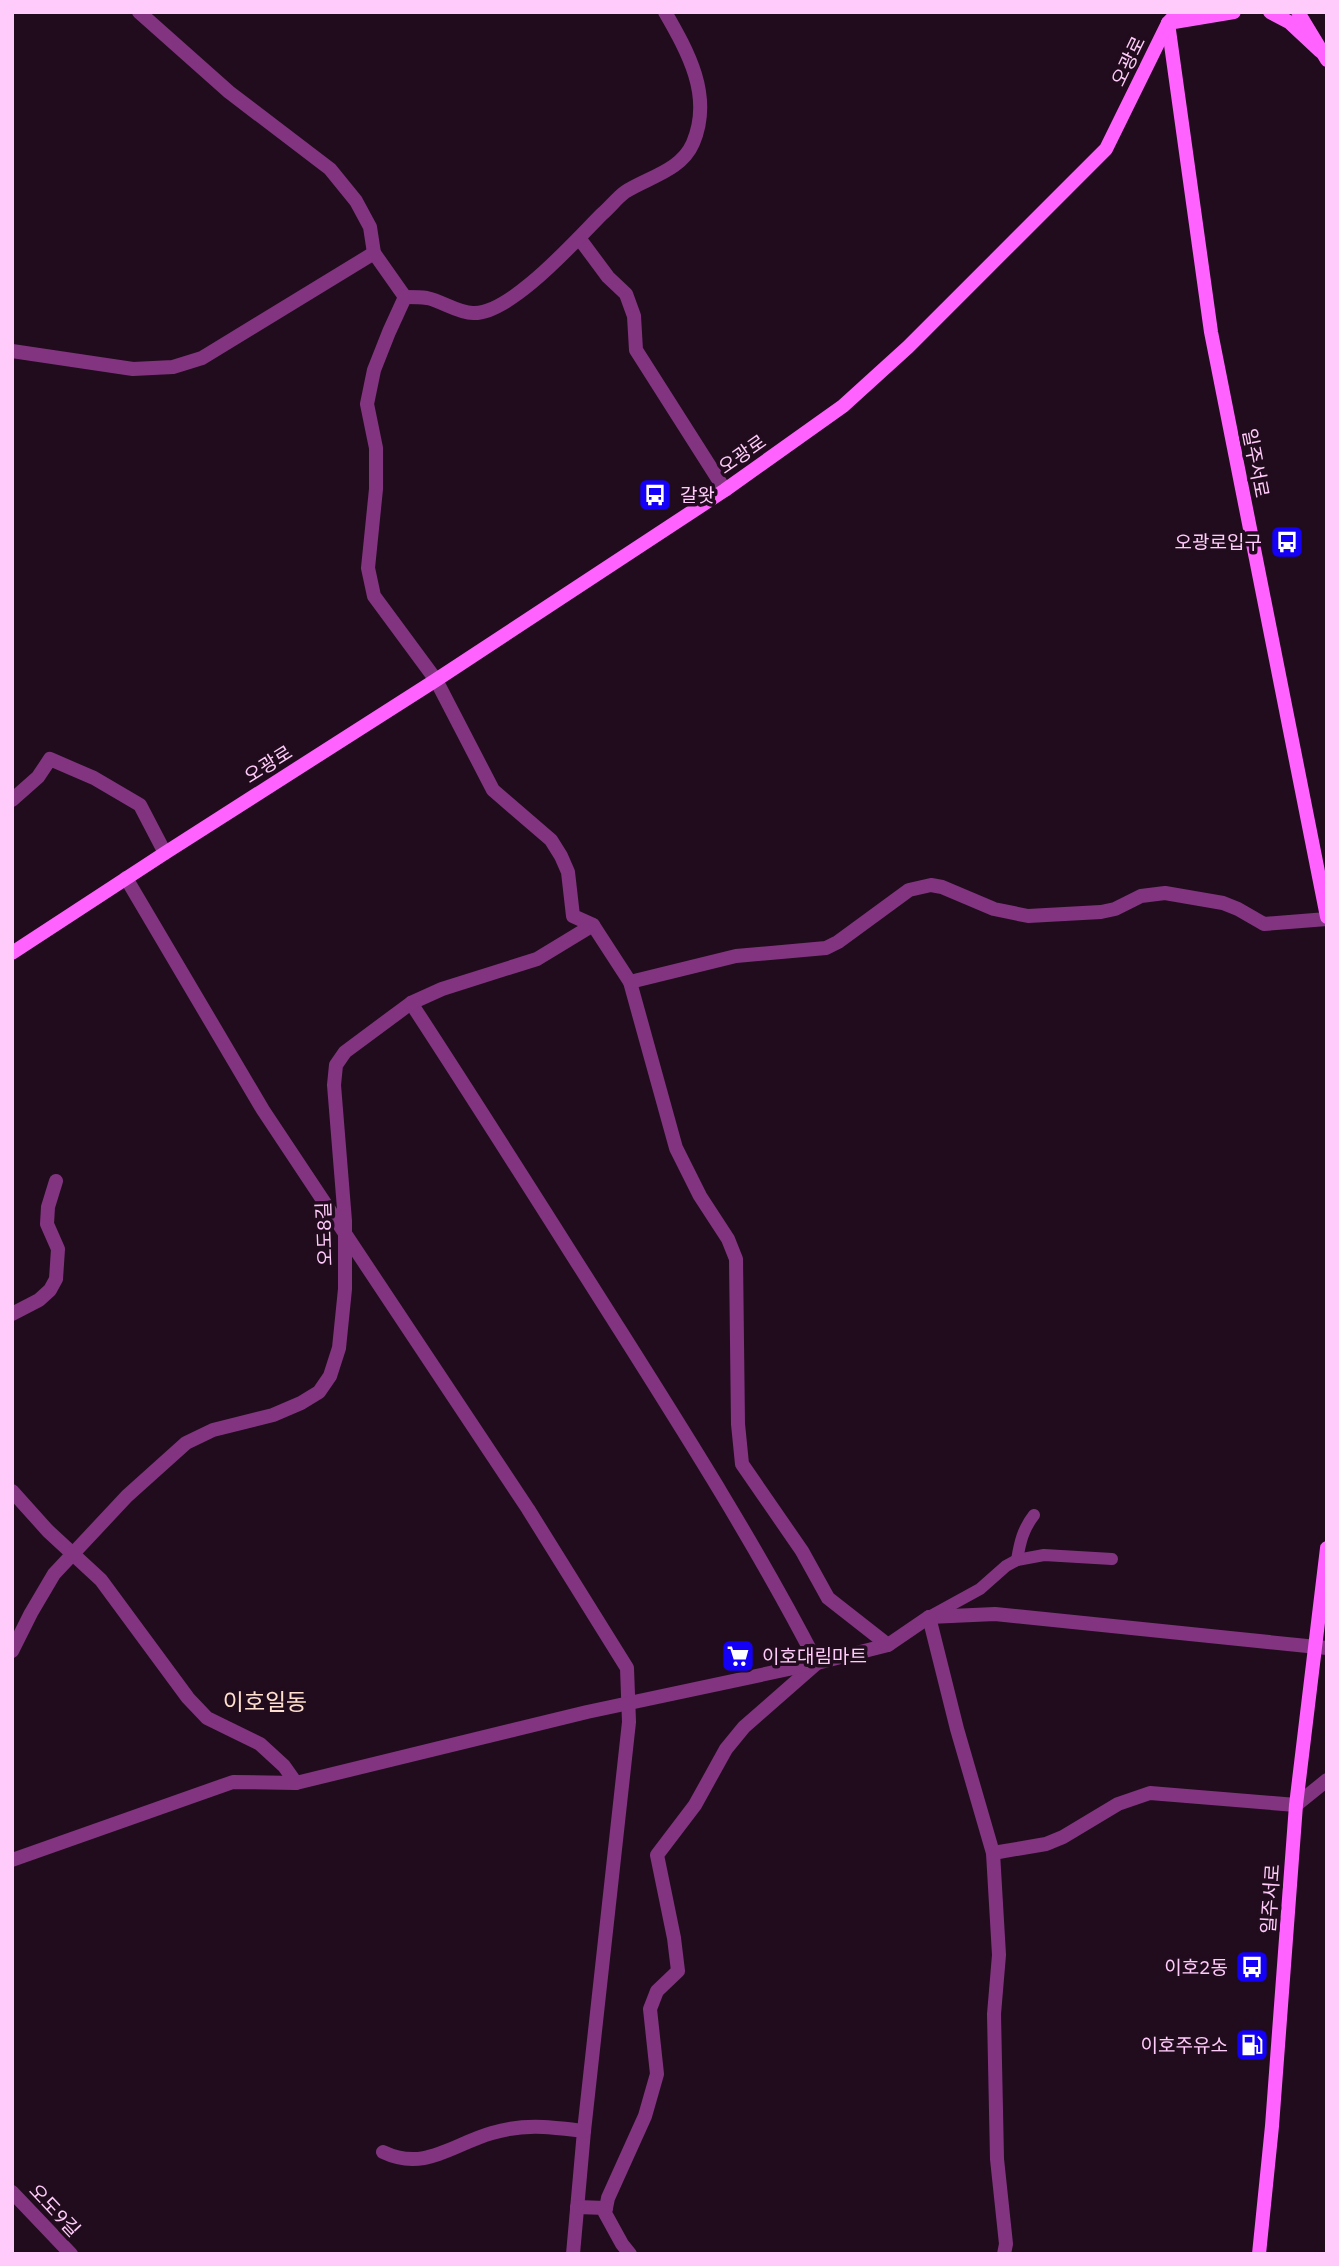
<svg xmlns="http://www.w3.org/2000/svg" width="1339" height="2266" viewBox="0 0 1339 2266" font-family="'IBM Plex Sans','Noto Sans KR',sans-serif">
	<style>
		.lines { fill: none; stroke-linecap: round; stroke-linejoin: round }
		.lane { stroke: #823481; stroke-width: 12 }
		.street { stroke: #823481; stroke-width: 14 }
		.secondary { stroke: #ff62fe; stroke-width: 14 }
		.labels { text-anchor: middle; stroke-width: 7; stroke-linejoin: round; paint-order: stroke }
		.street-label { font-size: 19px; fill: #ffcbfa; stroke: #210c1d }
		.poi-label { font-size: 19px; fill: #ffcbfa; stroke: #210c1d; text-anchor: end }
		.quarter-label { font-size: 23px; fill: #ffdfcd; stroke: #210c1d }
	</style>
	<rect width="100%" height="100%" fill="#210c1d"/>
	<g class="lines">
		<!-- lane -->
		<g class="lane">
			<path d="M1017,1560C1020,1542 1023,1529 1034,1515"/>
			<polyline points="929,1617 980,1589 1006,1566 1017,1560 1044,1555 1112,1559"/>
		</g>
		<!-- street -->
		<g class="street">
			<polyline points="139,12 229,92 330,169 356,201 370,227 374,253 405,297"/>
			<polyline points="579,238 608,277 626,294 634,316 636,350 725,490"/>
			<polyline points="405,297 389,332 374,370 367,404 376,448 376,489 368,568 374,596 436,680 493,790 551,840 561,856 568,872 573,916 593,925 630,982 676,1148 700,1196 728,1239 736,1259 738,1424 742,1464 802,1551 828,1598 888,1645"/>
			<path d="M405,297C412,297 420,297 427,298C442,301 458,313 473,313C510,315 576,240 602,214C610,207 617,198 625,192C648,177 681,171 693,143C713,96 688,52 665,12"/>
			<polyline points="12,351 133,369 173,367 202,358 374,253"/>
			<polyline points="12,800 38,777 50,759 94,778 140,805 165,853"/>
			<polyline points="126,878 263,1110 528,1509 627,1668 629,1722 584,2131 573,2254"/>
			<polyline points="630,982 736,956 826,948 838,942 909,890 931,885 942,887 994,909 1028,916 1101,912 1115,909 1141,896 1165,893 1223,903 1238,909 1264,924 1327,919"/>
			<path d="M411,1003C479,1107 545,1212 611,1316C683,1430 755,1543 817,1663L744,1727L726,1749L695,1805L657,1855L674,1938L678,1971L657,1991L650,2009L657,2074L645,2116L608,2198L605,2213L622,2244L630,2254"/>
			<polyline points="12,1314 39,1300 50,1290 56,1279 58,1249 47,1224 48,1207 56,1181"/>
			<polyline points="12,1491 48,1531 101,1580 188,1698 207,1718 260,1744 284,1766 296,1783 587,1712 817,1663 888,1645 929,1617 995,1614 1327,1648"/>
			<polyline points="929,1617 957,1729 993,1853 999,1955 994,2014 997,2159 1006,2244 1004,2254"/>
			<polyline points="12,1651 31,1613 54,1574 127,1496 186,1443 213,1430 273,1415 301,1403 319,1392 330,1376 339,1348 345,1289 345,1221 334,1085 336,1065 345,1052 411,1003 442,989 537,959 593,925"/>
			<polyline points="993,1853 1046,1844 1063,1837 1118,1804 1150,1793 1296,1805 1327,1780"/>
			<polyline points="12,1860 233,1782 296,1783"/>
			<path d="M383,2152C425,2172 453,2144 492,2133C525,2123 551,2127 584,2131"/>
			<polyline points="12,2192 71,2254"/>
			<polyline points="577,2207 606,2208"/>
		</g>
		<!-- secondary -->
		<g class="secondary">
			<polyline points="1270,12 1289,22 1320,51"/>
			<polyline points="1298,12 1327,60"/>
			<polyline points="1168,23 1211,332 1327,917"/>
			<polyline points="1168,23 1234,12"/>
			<polyline points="12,953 165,853 436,680 725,490 843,406 908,347 1106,149 1168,23 1178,12"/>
			<polyline points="1259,2254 1272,2126 1296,1805 1327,1548"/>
		</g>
	</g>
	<!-- icons -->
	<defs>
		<symbol id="bus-square" viewBox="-11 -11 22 22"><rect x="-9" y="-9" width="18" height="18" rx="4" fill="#1400f6" stroke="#210c1d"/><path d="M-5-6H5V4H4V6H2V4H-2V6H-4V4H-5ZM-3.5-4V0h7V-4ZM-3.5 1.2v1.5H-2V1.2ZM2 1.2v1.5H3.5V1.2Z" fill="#fff"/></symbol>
		<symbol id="supermarket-square" viewBox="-11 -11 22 22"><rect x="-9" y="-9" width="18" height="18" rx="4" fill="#1400f6" stroke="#210c1d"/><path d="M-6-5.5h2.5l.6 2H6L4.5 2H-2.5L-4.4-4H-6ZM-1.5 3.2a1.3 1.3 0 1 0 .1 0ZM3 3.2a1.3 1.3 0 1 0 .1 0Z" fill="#fff"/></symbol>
		<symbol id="fuel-square" viewBox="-11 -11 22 22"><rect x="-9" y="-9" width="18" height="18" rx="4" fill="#1400f6" stroke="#210c1d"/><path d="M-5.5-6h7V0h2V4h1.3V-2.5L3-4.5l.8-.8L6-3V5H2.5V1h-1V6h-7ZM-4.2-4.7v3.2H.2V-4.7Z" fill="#fff"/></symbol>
	</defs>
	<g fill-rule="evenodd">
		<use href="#bus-square" x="636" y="476" width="38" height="38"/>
		<use href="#bus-square" x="1268" y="523" width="38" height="38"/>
		<use href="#supermarket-square" x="719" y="1637" width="38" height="38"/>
		<use href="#bus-square" x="1233" y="1948" width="38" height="38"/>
		<use href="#fuel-square" x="1233" y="2026" width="38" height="38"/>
	</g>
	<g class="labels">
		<!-- street labels -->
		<g class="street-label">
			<text transform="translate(1128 61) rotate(-64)" y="7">오광로</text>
			<text transform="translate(742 454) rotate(-35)" y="7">오광로</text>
			<text transform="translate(1256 463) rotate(79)" y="7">일주서로</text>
			<text transform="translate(268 764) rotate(-32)" y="7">오광로</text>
			<text transform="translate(324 1234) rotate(-92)" y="7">오도8길</text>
			<text transform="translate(1270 1899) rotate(-86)" y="7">일주서로</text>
			<text transform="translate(55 2210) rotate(47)" y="7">오도9길</text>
		</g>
		<!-- poi labels -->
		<g class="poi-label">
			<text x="680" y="502" text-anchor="start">갈왓</text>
			<text x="1262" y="549">오광로입구</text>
			<text x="762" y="1663" text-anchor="start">이호대림마트</text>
			<text x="1228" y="1974">이호2동</text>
			<text x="1228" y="2052">이호주유소</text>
		</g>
		<!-- quarter labels -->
		<g class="quarter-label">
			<text x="265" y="1710">이호일동</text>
		</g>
	</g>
	<!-- border -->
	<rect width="1339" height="2266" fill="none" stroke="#ffcbfa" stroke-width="28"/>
</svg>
